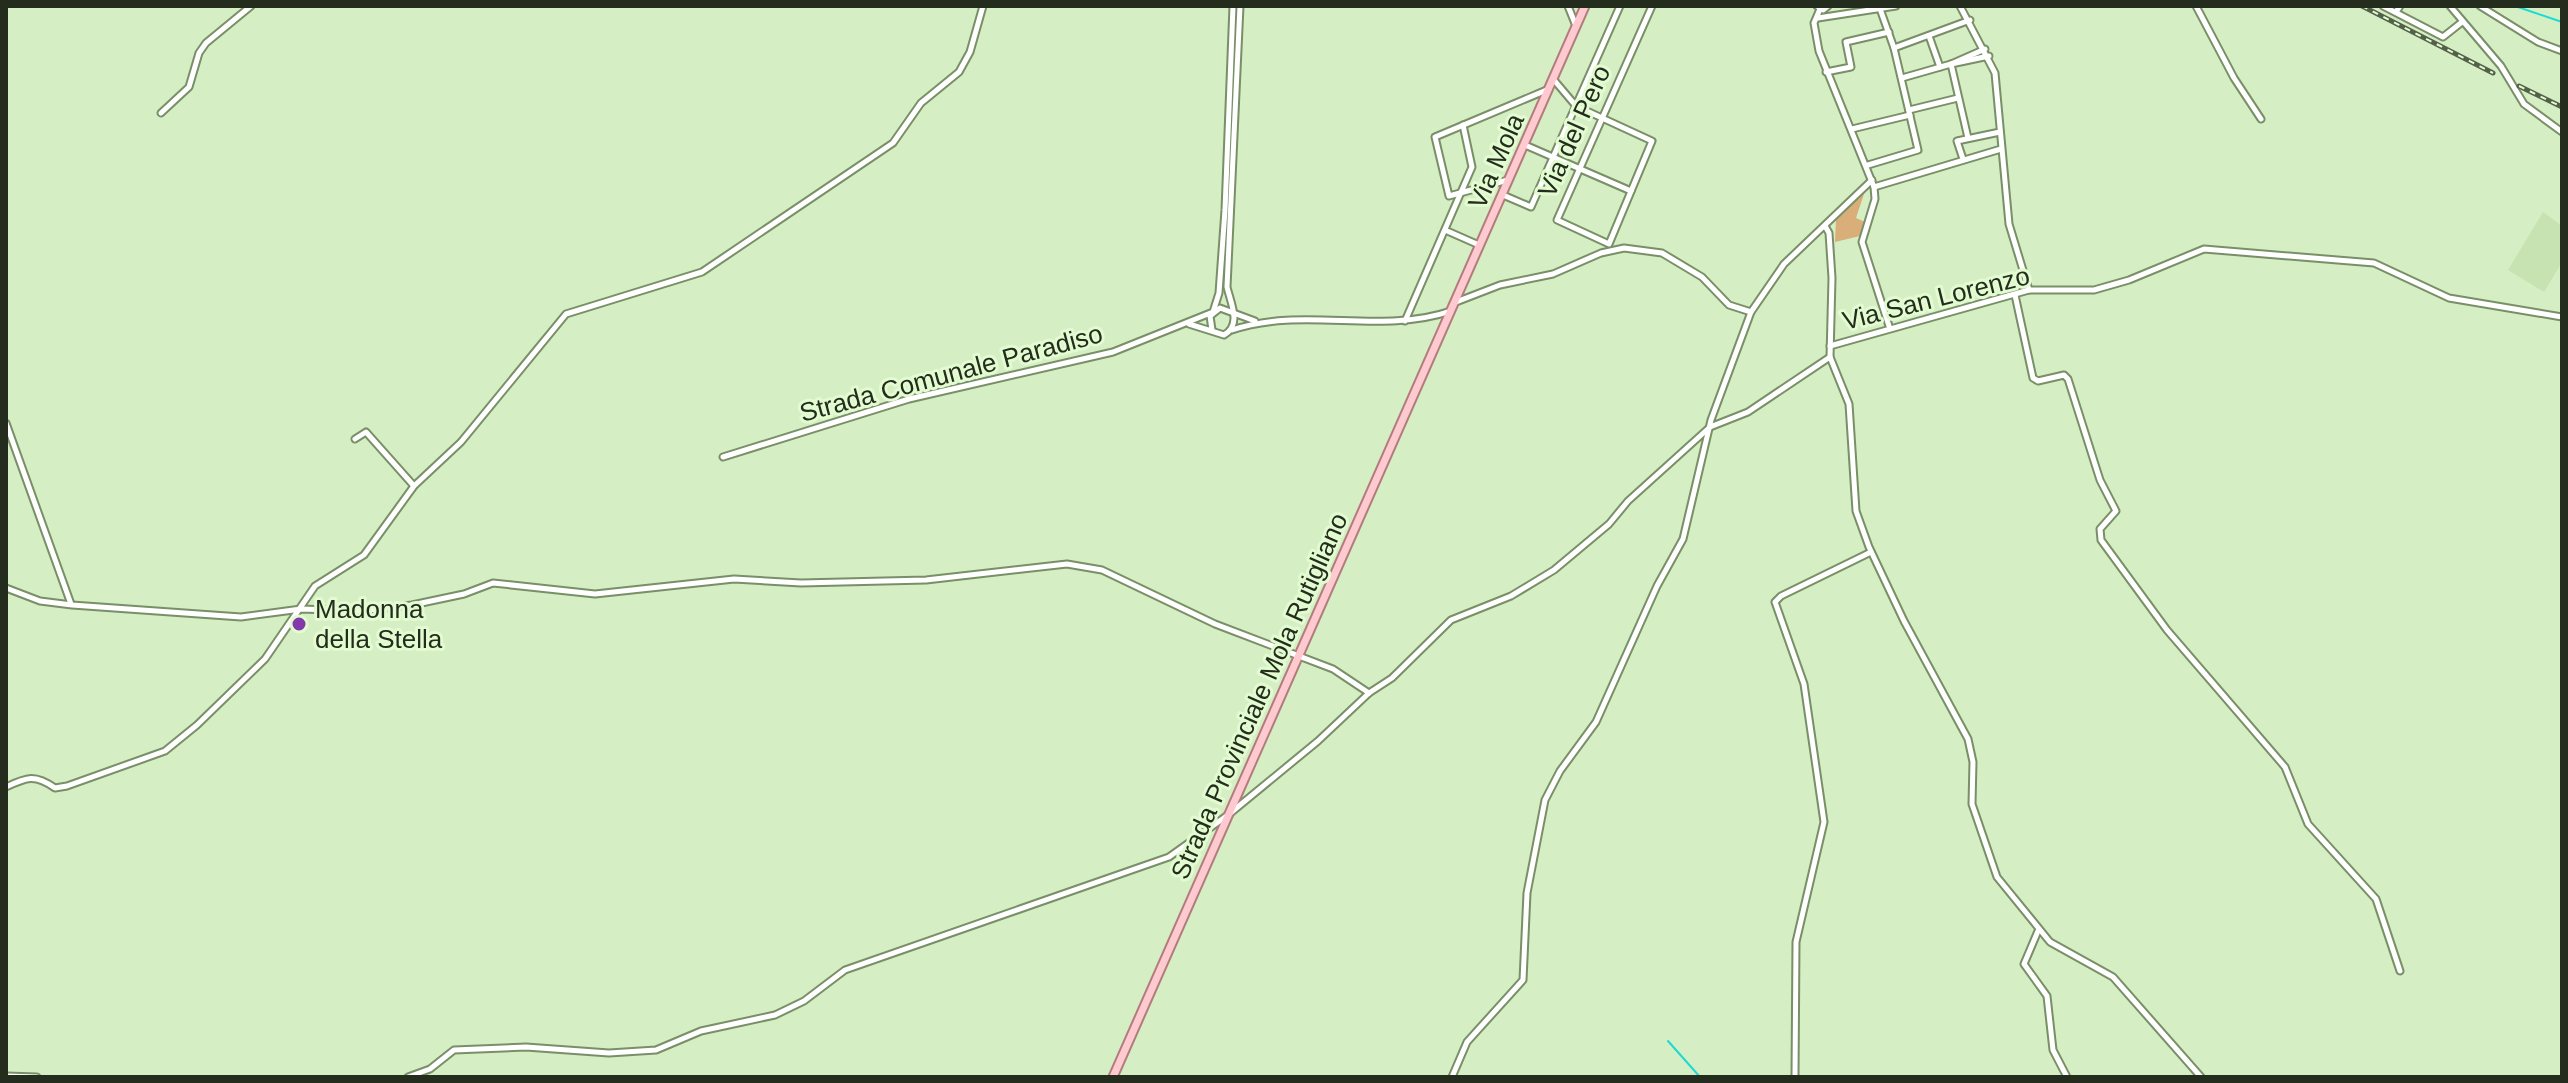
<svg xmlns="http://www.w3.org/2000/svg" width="2568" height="1083" viewBox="0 0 2568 1083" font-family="Helvetica,sans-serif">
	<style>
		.built { fill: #c7e3b1 }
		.green { fill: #d9ae78 }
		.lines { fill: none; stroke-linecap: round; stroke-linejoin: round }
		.stream { stroke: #1cdad5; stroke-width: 2 }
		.minor-casing { stroke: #798f67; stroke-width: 9 }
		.major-casing { stroke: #b27c7d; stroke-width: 11 }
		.minor { stroke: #fff; stroke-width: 5 }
		.major { stroke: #fecad0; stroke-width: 7 }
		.rail-casing { stroke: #54614a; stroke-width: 5 }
		.rail { stroke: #e2fbd0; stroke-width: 2; stroke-dasharray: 6; stroke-linecap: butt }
		.poi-dot { fill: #8439aa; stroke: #e2fbd0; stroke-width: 3 }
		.labels { text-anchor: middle; stroke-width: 6; stroke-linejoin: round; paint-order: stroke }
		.street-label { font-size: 26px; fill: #242d1d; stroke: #e2fbd0 }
		.poi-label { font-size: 26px; fill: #242d1d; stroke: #e2fbd0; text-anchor: start }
	</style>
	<rect width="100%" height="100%" fill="#d5eec3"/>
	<!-- built -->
	<polygon class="built" points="2543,212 2562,226 2562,262 2544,292 2508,270"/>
	<!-- green -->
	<polygon class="green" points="1865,191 1856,218 1865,222 1860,236 1835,242 1836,218"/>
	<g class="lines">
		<!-- stream -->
		<g class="stream">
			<polyline points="2515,6 2562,22"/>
			<polyline points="1668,1041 1700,1077"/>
		</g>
		<defs>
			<g id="minor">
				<polyline points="1568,6 1576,26"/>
				<polyline points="1817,6 1823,10 1828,6"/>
				<polyline points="1960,6 1995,73 2009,224 2029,290"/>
				<polyline points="2196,6 2234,78 2261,119"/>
				<polyline points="2383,6 2443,37 2462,22"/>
				<polyline points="2450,6 2501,66 2524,104 2562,132"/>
				<polyline points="2480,6 2538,42 2562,51"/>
				<polyline points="1820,9 1814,23 1819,51 1874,187 1875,199 1862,242 1889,326"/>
				<polyline points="2396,12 2400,6"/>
				<polyline points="1818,18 1896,6"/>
				<polyline points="1929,36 1940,67"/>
				<polyline points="1894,48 1970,20"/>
				<polyline points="1826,72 1851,67 1846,42 1889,32"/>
				<polyline points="1902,78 1951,64 1985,49"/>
				<polyline points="1554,80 1576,106 1652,141 1609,244 1557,220 1652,6"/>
				<polyline points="1909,110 1958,98"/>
				<polyline points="161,113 189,87 199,53 206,43 251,6"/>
				<polyline points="1852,129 1910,115"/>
				<polyline points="1968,138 1951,64 1989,56"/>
				<polyline points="1525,145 1631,191"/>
				<polyline points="1963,159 1957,141 2000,132"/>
				<polyline points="1868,165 1918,150 1894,48 1879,6"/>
				<polyline points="1508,180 1449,196 1435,137 1549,89"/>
				<polyline points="1874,187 2001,149"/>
				<polyline points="1503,195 1531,207 1620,6"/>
				<polyline points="1825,226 1829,233 1832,278 1830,357 1849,404 1856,511 1869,547 1904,621 1968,739 1973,762 1972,804 1997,877 2050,942 2113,977 2201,1077"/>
				<polyline points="1445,230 1479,245"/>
				<polyline points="2015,295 2033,378 2038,381 2064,375 2068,379 2100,480 2116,511 2100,529 2101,540 2167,630 2285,767 2308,824 2376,899 2400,971"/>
				<polyline points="1456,302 1500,285 1553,274 1601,253 1624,248 1662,253 1702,277 1729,305 1751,312"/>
				<polyline points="1405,321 1472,167 1463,125"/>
				<path d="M1189,324L1224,335C1242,325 1231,304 1227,287L1240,6"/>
				<polyline points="1212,330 1210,316 1220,308 1255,321"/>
				<path d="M1232,330C1303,306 1380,335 1451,311"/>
				<polyline points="1830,346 2029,290 2094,290 2129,280 2204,249 2374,263 2449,298 2562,317"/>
				<polyline points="6,423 71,604"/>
				<polyline points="355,439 366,432 414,486"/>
				<polyline points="723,457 909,399 1113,352 1213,312 1219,293 1225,210 1233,6"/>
				<polyline points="6,588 40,601 72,605 241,617 301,609 360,611 412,605 464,594 493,583 595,594 734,579 801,583 926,580 1067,564 1102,570 1215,624 1333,669 1369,693"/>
				<path d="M6,787C27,777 35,774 55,788L67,786L165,751L197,725L265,659L315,586L364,555L414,486L461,442L566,314L702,272L893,143L921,103L959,72L970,52L983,6"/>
				<polyline points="2038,931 2024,964 2047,996 2053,1050 2067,1077"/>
				<polyline points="6,1076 37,1077"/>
				<polyline points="408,1077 430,1069 454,1050 526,1047 609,1053 656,1050 701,1031 775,1015 804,1001 845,970 1169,857 1228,815 1318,741 1369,693 1392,678 1451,620 1511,596 1554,570 1609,524 1628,501 1710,427 1748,412 1830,357"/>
				<polyline points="1452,1077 1467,1042 1523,980 1527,893 1545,800 1560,771 1596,722 1657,586 1683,539 1711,420 1751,312 1784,264 1872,180"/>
				<polyline points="1795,1077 1796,942 1824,822 1804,684 1775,602 1781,596 1871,552"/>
			</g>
			<polyline id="major" points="1113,1077 1585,6"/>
		</defs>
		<!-- minor casing -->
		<use href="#minor" class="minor-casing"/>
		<!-- major casing -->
		<use href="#major" class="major-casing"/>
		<!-- minor -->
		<use href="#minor" class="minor"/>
		<!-- major -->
		<use href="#major" class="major"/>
		<defs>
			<g id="rail">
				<polyline points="2362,6 2493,73"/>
				<polyline points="2519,86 2562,107"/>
			</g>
		</defs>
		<!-- rail casing -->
		<use href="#rail" class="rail-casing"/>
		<!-- rail -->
		<use href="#rail" class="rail"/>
	</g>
	<!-- markers -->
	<circle class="poi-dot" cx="299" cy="624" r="8"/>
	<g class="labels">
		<!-- street labels -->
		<g class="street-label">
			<text transform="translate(1574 131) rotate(-66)" y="9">Via del Pero</text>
			<text transform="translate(1496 161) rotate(-66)" y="9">Via Mola</text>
			<text transform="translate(1936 298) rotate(-14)" y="9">Via San Lorenzo</text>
			<text transform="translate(951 373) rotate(-15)" y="9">Strada Comunale Paradiso</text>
			<text transform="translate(1259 696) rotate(-66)" y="9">Strada Provinciale Mola Rutigliano</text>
		</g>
		<!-- poi labels -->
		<g class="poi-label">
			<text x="315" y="618">Madonna<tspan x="315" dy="30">della Stella</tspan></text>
		</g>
	</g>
	<!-- border -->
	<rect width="2568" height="1083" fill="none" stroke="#242d1d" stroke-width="16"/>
</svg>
